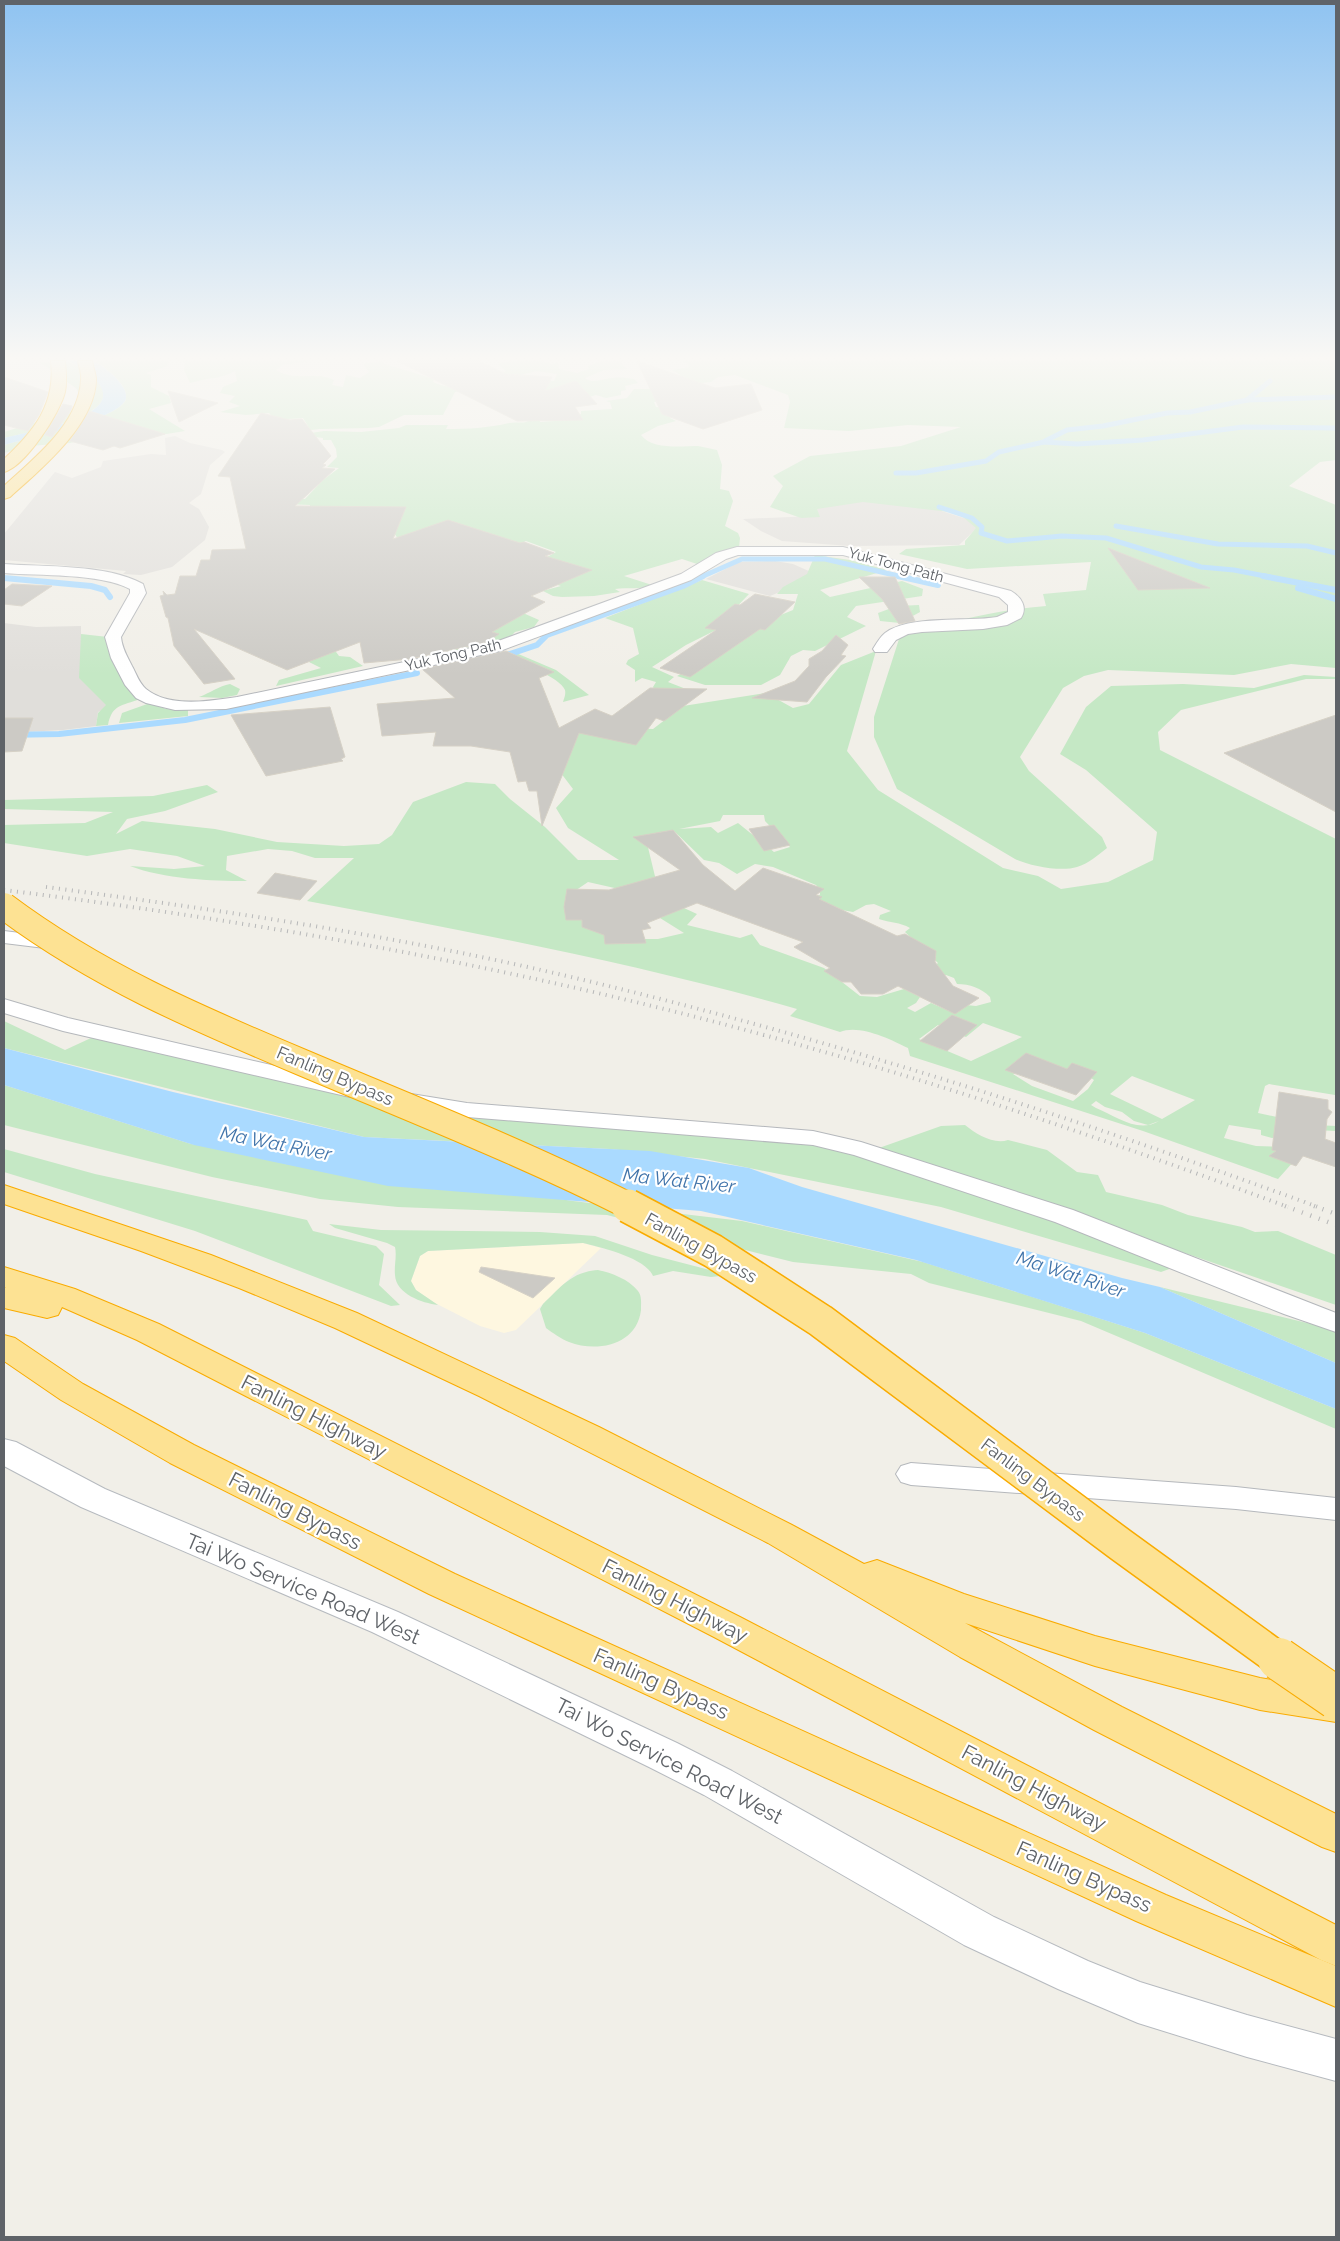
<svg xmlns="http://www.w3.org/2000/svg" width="1340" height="2241" viewBox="0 0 1340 2241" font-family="Raleway,sans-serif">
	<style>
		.commercial { fill: #fef7e0 }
		.industrial { fill: #e0deda }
		.green { fill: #c5e8c5; fill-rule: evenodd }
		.water { fill: #aadaff }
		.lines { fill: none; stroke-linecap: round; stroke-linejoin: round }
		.stream-far1 { stroke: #aadaff; stroke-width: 5 }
		.stream { stroke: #aadaff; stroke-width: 6 }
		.building { fill: #cccac5; stroke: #d6d1c6 }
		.street-casing { stroke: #b5b8bc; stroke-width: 2 }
		.secondary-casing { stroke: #b6babf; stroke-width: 2 }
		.highway-casing { stroke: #f9ab00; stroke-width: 2 }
		.street { fill: #fff; fill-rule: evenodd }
		.secondary { fill: #fff; fill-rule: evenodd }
		.highway { fill: #fde293; fill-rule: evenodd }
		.rail-far1 { stroke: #b6b7b8; stroke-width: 4; stroke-dasharray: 1 5.5; stroke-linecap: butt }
		.rail { stroke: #b6b7b8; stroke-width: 4.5; stroke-dasharray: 1 8; stroke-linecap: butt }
		.highway-bridge-far2-casing { stroke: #f9ab00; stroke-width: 28; stroke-linecap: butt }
		.highway-bridge-far1-casing { stroke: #f9ab00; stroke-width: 36; stroke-linecap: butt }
		.highway-bridge-casing { stroke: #f9ab00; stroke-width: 44; stroke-linecap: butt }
		.highway-bridge-far2 { stroke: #fde293; stroke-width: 26 }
		.highway-bridge-far1 { stroke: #fde293; stroke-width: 33 }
		.highway-bridge { stroke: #fde293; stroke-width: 42 }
		.labels { text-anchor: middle; stroke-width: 4.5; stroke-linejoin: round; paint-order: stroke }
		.far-street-label { font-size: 15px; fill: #5f6368; stroke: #fff }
		.street-label { font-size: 18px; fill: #5f6368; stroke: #fff }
		.water-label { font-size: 19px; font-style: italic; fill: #4174aa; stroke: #fff }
		.near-street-label { font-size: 21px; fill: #5f6368; stroke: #fff }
	</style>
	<rect width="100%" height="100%" fill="#f1efe8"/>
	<!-- commercial -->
	<polygon class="commercial" points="583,1243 601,1248 516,1330 504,1333 480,1326 435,1303 416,1290 411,1281 420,1256 428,1251"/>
	<!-- industrial -->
	<g class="industrial">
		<polygon points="175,436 190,443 222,450 225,452 210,465 201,494 189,503 199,509 209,527 205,540 172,567 141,575 123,574 126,571 4,560 4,534 55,472 72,478 101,467 103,461 151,454 166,455 165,438"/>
		<polygon points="861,499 932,508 973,521 979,526 959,545 850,546 782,541 761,531 743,519 813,516 817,507"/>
		<polygon points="775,561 793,564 811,572 814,578 770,596 706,579 739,562"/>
		<polygon points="4,623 36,627 81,626 81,637 119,702 98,712 96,726 63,730 4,733"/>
	</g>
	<!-- green -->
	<g class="green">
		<path d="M56,361C71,361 83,367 94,377C98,382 104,386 104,393C105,420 24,433 4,438V432L70,412L81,401L77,389L41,363Z"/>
		<path d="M96,361H169L167,366L146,373L151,375V387L169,396L171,403L149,409L185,431L154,436L112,433L70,443L29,446L4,453V445C24,439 121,419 126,399C129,385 106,368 96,361Z"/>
		<path d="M181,361H311L282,365L276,370C294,382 316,371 334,380L332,385L343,387L346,375L360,378L369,372L363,364L381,361L385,364L434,379L433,382C443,388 454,385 465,391L455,392L443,415H404L379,427L369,428L320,429L293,432L308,426L303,418L275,420L269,413L246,415L220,412L240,406L229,402L235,396L220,393L223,387L237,381L235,371C222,379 205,378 190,383L184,370L185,362Z"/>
		<path d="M514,361H542L551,364L558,363L559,369L577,373L589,369L588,366L601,361H622V365L628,369L604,370L585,378C594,385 603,378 613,378C620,377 627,378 634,379L638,383L625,386L626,390L621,391V395L606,398L596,395L583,399L559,401L533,386V380L554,381L557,374L537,371L508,378L499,375L506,371L498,365L502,362Z"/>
		<path d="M676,361H1336V460L1320,462L1289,486L1336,505V668L1291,664L1234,675L1108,670L1084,676L1063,688L1020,757L1029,771L1102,837L1107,848C1098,855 1088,864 1077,867C1061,872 1030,866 1015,859L897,789L874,737V717L900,636C949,622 995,610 1046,606L1043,594L1086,590L1091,562L967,569L899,554L906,549L965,545V541L976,528L958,513L863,502L817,509L820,517L801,518L770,507L783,486L773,476L810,456L901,446L961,427L908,425L849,431L784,428L790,402L788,395L735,375L718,377L711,382L691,384L661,379L681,375L672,370L690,367L685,362Z"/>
		<path d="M634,389H653L669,400L654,402L656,407L672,409L670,418L676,421L658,426L641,435C652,450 681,446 698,446C704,447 711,449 717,450L722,465L720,489L729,491L733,501L725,526L738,533L740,538L739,548L697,564L682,559L624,576L652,585C640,590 628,587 615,589L620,592L594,596L562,597L553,596L533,586L546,590L561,586L512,572L540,561L556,552L526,541L475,562L409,555L394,533L310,515V505L284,504L291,499H305L323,480L339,468L327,467L337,457L336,449L331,440H323V438L315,437L311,433L324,431L361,432L399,428L406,425H448L446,429C468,429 488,428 509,423C517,421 525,425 531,419H540V422L568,420L572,417L581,414V411L612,409L610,402L606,401L627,398Z"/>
		<polygon points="815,555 850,560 887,570 820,590 830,597 902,581 923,589 922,596 856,606 847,617 866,626 815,651 803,650 791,656 780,675 761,685 705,685 677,676 717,654 724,626 686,645 652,667 674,677 668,682 686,689 657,694 653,687 656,682 642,678 635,682 635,670 626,664 628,660 639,654 633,628 605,618 702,580 749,594 725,619 766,621 793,610 798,594 777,594 783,587 807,574"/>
		<polygon points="919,605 920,612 900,623 880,621 878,613 897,606"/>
		<polygon points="514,609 539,620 534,627 515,632 509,638 496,642 485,641 460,650 440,651"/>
		<path d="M81,634L108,637V649L134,693L140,699C122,706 112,704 108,725L96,726L98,713L106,705L79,678Z"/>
		<polygon points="331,645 339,656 350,657 363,666 276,686 279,680 321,668 309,662"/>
		<path d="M876,651L847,751L878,790L1003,868L1038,876L1061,889L1108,882L1153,860L1157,832L1086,770L1060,754L1086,707L1111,686L1183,684L1254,688L1304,675L1336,677V679H1306L1181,710L1158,732L1160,750L1336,839V1118L1335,1095L1269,1084L1265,1086L1258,1113L1315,1125L1336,1126V1131L1315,1130L1272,1138L1261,1135V1130L1229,1125L1224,1138L1256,1146L1285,1147L1294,1161L1278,1179L1143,1131L910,1056L908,1048C890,1039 859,1024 840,1032L790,1016L797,1009C636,963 471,932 307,901L354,858H315L292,851L268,849L227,856L226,870L247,881C211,881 164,879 130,866L174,869L205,866L177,856L130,849L87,856L4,843V825L85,823L113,812L4,809V800L153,796L207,785L218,792L165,811L127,819L116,834L142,821L215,829L277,842L344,846L379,844L392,835L413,802L466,782L495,784L510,799L545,827L578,860H619L568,828L556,808L573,789L548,756L585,726L653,729L683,706L766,693L793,708L809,704L841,665ZM723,815H764L765,821L790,847L774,852L738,823L718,833L711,827L679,829L720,821ZM673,830L704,860L719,863L737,874L755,864L773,867L816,885L820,890V895L814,897L842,910L853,912L866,905L874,904L891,911L880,915L879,919C890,923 900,922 910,928L905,932L938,963L931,969L928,977L946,975L954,978L957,984C970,984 981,988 990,997L991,1002L976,1006L966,1005L949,1011L931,1003L915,1012L907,1008L916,1003L920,997L904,989L877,997L860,996L824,968L760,945L752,934L740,938L687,925L697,914L660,897L645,835ZM588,882L619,889L644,908L684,933L658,939H636L566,897ZM983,1023L1022,1037L971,1061L919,1039L938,1025L966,1037ZM1048,1066L1063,1070L1081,1071L1094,1080L1088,1089L1073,1101L1032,1086L1013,1074ZM1132,1076L1195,1100L1162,1119L1110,1094ZM1096,1101L1105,1107L1122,1112L1134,1121L1148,1125L1159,1121C1138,1134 1116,1116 1096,1108L1091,1105Z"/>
		<path d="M516,653L556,670L589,695L563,702C564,698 566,695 565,690C559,676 520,663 506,658Z"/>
		<path d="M230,684L240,689L237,695L222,698L199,697C210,693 219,686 230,684Z"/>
		<polygon points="150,703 166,709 188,710 188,716 119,723 122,713"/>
		<polygon points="4,1021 65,1050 91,1038 123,1037 391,1097 813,1138 1183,1264 1161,1272 941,1207 705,1159 610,1149 364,1137 4,1048"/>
		<polygon points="4,1085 191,1144 573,1201 742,1221 923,1262 1145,1333 1336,1409 1336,1429 1081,1321 929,1283 911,1274 793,1262 607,1215 398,1207 320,1199 212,1177 4,1125"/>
		<path d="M965,1125C976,1134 994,1145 1008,1140L1047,1150L1077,1172L1098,1175L1106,1192L1162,1205L1188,1215L1242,1227L1255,1232L1278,1231L1336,1255V1305L879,1148L941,1126Z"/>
		<polygon points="4,1149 95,1174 307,1220 313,1231 376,1246 384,1254 379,1285 400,1305 391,1306 195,1231 4,1172"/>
		<path d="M329,1224L381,1230L540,1232L595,1236L652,1255L729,1275L711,1277L673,1271L653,1276C646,1258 600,1247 583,1243L428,1251L420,1256L411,1281L416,1290L438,1305C422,1303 396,1294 395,1275C394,1266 397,1256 395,1247L387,1243L335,1228Z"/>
		<path d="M598,1270C612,1273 628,1279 638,1291C642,1296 641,1303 641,1310C637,1345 597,1353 569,1342C561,1339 553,1333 546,1328L540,1309L543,1304C561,1287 571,1272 598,1270Z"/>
		<polygon points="1160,1287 1336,1330 1336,1363"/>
	</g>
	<!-- water -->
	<g class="water">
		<path d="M69,361C95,361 96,359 116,378C120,383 127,390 126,398C123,419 24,439 4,445V438C45,428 160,411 69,361Z"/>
		<polygon points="4,1048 173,1092 364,1137 650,1151 749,1168 802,1187 1122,1278 1160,1287 1336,1363 1336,1409 1145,1333 916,1260 701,1211 388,1186 194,1145 4,1085"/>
	</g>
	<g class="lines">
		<!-- stream-far1 -->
		<g class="stream-far1">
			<polyline points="1247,400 1336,397"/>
			<polyline points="1045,441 1067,430 1103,426 1167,413 1190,412 1247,400 1270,381"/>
			<polyline points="896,473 916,473 986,461 999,452 1044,442 1077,444 1143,440 1243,427 1336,428"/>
			<polyline points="939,507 972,518 982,527 981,533 1007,541 1062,536 1106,538 1201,567 1234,570 1270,577"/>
			<polyline points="1116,526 1218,544 1307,546 1336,553"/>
			<polyline points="701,577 742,559 825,559 903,577"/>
		</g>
		<!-- stream -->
		<g class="stream">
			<polyline points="898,576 938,585"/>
			<polyline points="1263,576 1336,590"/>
			<polyline points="4,578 91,586 105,590 110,597"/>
			<polyline points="1298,588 1336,599"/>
			<polyline points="504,656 537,645 547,635 683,586 703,576"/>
			<polyline points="4,735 59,734 185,720 417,673"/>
		</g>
	</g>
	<!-- building -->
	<g class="building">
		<polygon points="397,361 479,361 506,374 552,377 545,391 576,381 597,404 575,407 583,420 517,421"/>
		<polygon points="637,361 715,388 751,384 762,410 703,429 662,414"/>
		<polygon points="4,377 48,392 39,415 28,431 4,425"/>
		<polygon points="168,391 218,403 179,422"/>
		<polygon points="63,404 72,406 71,410 52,437 45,435"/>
		<polygon points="89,411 165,434 120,448 114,446 103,450 70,441"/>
		<polygon points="261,413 290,420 302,419 331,456 323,464 326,465 322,468 335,469 295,506 406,507 393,539 448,520 520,543 524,542 554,553 545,556 592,570 531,596 545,602 492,632 499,634 487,642 488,642 410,659 364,663 360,642 287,670 194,629 235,679 204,684 174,646 168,618 166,617 160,596 164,595 163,591 167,595 175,594 180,576 196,576 201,560 210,560 212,550 246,549 230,477 218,476"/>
		<polygon points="1108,548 1210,588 1138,590"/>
		<polygon points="859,577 895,577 915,621 899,624 882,599"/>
		<polygon points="12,584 52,586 22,606 4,604 4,590"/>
		<polygon points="755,594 795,602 765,630 760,629 690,677 660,668 716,630 705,628 735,604 740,605"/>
		<polygon points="836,635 848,645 841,655 846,656 826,677 807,702 752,698 795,681 809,666 809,659 822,651"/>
		<polygon points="506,651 554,672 539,678 559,728 595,709 612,716 650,688 707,689 664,721 656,718 636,745 579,733 542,826 537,791 529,791 526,781 518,782 510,752 471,746 433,746 436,732 382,736 377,704 455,698 422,669"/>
		<polygon points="330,707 345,757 341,759 343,761 266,776 231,715"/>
		<polygon points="1336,715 1336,812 1224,753"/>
		<polygon points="4,718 33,718 22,751 4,752"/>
		<polygon points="774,825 790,845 764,851 749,829"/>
		<polygon points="673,830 703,865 735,891 763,868 824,889 816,895 822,897 819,899 897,936 905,934 936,951 935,962 953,986 979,998 955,1014 898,986 883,994 861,994 851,982 842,982 824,971 830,968 794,947 803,942 697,903 647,923 651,928 642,930 646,943 605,944 604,935 582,927 582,920 566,920 564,907 567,889 609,890 680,870 633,837"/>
		<polygon points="275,873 317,881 300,900 257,893"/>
		<polygon points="952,1015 977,1025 947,1051 920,1041"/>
		<polygon points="1026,1053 1067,1069 1072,1063 1097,1072 1076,1095 1005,1070"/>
		<polygon points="1279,1092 1328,1100 1328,1109 1332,1112 1327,1119 1325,1139 1336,1143 1336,1167 1303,1156 1296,1166 1269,1156 1276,1151 1272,1150"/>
		<polygon points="481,1267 555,1278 533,1298 479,1272"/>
	</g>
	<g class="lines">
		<defs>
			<g id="street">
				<path d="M737,547H843L1011,591C1021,597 1028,607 1021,618L1007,625L983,629L922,632L908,634L896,640L887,652H875L873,649C876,644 880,637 885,633C908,615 967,622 997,617L1008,612V605L999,597L843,555H738L726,559L691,580L500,651L226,709L175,710L146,703L136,698L125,685L111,658L105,637L130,593V589C100,573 39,576 4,573V564C46,567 106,564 143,584L146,593L121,637C122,648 127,656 132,666C136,673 139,683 146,689C169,708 210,701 237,697L490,644L681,574L716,553Z"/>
				<polygon points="4,931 61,938 68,940 72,944 68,948 61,950 4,943"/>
				<polygon points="4,999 68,1018 358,1085 362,1090 358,1095 350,1097 63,1031 4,1013"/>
				<polygon points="405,1093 467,1103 813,1131 861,1142 1073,1210 1336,1313 1336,1332 1284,1314 1055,1222 854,1155 813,1145 467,1117 397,1105 393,1100 397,1095"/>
				<polygon points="911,1463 1236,1487 1336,1498 1336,1520 1236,1509 911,1485 901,1482 896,1474 901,1466"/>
			</g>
			<polygon id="secondary" points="4,1439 16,1442 105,1489 398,1612 677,1743 732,1771 994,1917 1088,1961 1140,1982 1247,2015 1336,2039 1336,2081 1247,2057 1138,2023 1058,1989 964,1945 704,1795 649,1767 372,1632 81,1507 4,1466"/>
			<g id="highway">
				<path d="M51,361H65C66,372 67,382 65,392C60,413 25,467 4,472V459C34,431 56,404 51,361Z"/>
				<path d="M78,361H92C93,367 96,374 96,380C95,425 40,470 10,497L4,499V486C33,459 79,424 81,380C82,374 79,367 78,361Z"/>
				<polygon points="4,1185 211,1255 357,1313 599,1427 792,1525 864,1564 877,1560 964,1594 1095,1636 1260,1678 1336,1690 1336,1722 1260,1710 1095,1666 965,1623 1122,1707 1336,1814 1336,1852 1322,1847 1094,1730 960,1657 768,1543 479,1396 335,1328 239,1288 141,1251 4,1204"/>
				<polygon points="4,1267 75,1289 159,1324 740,1617 1336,1925 1336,1966 1321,1960 714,1637 137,1340 62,1307 58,1315 47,1318 4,1308 4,1288 6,1288 4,1287"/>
				<polygon points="4,1335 15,1338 83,1384 194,1445 455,1574 1166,1895 1336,1966 1336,2007 1136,1921 429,1594 170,1463 61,1400 4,1361"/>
			</g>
		</defs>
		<!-- street casing -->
		<use href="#street" class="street-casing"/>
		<!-- secondary casing -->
		<use href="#secondary" class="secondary-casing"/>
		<!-- highway casing -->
		<use href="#highway" class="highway-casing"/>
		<!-- street -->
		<use href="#street" class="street"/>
		<!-- secondary -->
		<use href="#secondary" class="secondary"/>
		<!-- highway -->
		<use href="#highway" class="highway"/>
		<!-- rail-far1 -->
		<g class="rail-far1">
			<path d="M46,887C212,909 378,933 541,970C806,1031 1063,1113 1318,1207"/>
			<path d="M4,890C278,924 549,973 814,1049C974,1094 1132,1149 1288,1207"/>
		</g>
		<!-- rail -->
		<g class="rail">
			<polyline points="1285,1206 1336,1225"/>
			<polyline points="1314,1206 1336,1214"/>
		</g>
		<defs>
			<path id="highway-bridge-far2" d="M4,906C96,975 196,1018 301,1062C412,1109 524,1153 631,1207"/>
			<polyline id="highway-bridge-far1" points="628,1206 713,1251 821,1321 1121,1545 1281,1661"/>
			<polyline id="highway-bridge" points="1279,1659 1336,1698"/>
		</defs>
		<!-- highway-bridge-far2 casing -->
		<use href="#highway-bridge-far2" class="highway-bridge-far2-casing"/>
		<!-- highway-bridge-far1 casing -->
		<use href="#highway-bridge-far1" class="highway-bridge-far1-casing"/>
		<!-- highway-bridge casing -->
		<use href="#highway-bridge" class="highway-bridge-casing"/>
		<!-- highway-bridge-far2 -->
		<use href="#highway-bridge-far2" class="highway-bridge-far2"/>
		<!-- highway-bridge-far1 -->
		<use href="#highway-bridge-far1" class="highway-bridge-far1"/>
		<!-- highway-bridge -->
		<use href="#highway-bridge" class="highway-bridge"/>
	</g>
	<!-- sky -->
	<linearGradient id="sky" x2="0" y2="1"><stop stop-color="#8fc3f1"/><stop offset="0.53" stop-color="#f9f8f5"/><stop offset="1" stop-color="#f9f8f5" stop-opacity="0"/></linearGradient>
	<rect width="1340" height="675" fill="url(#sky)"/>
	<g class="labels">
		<!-- far-street labels -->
		<g class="far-street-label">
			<text transform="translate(896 565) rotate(15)" y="5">Yuk Tong Path</text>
			<text transform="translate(453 655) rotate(-13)" y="5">Yuk Tong Path</text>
		</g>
		<!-- street labels -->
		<g class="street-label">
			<text transform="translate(335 1076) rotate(23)" y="6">Fanling Bypass</text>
			<text transform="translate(701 1248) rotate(29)" y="6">Fanling Bypass</text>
			<text transform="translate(1033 1480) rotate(37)" y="6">Fanling Bypass</text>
		</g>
		<!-- water labels -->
		<g class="water-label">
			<text transform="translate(276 1143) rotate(11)" y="7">Ma Wat River</text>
			<text transform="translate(679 1180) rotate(6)" y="7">Ma Wat River</text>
			<text transform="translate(1071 1274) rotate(18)" y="7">Ma Wat River</text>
		</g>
		<!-- near-street labels -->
		<g class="near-street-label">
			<text transform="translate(314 1417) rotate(27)" y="7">Fanling Highway</text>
			<text transform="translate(295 1511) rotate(27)" y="7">Fanling Bypass</text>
			<text transform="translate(303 1589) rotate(23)" y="7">Tai Wo Service Road West</text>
			<text transform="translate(675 1601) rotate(27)" y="7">Fanling Highway</text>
			<text transform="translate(661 1684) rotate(24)" y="7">Fanling Bypass</text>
			<text transform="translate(669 1761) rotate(27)" y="7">Tai Wo Service Road West</text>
			<text transform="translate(1034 1788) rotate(28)" y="7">Fanling Highway</text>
			<text transform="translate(1084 1877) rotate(24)" y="7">Fanling Bypass</text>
		</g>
	</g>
	<!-- border -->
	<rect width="1340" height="2241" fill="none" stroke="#5f6368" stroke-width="10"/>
</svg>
